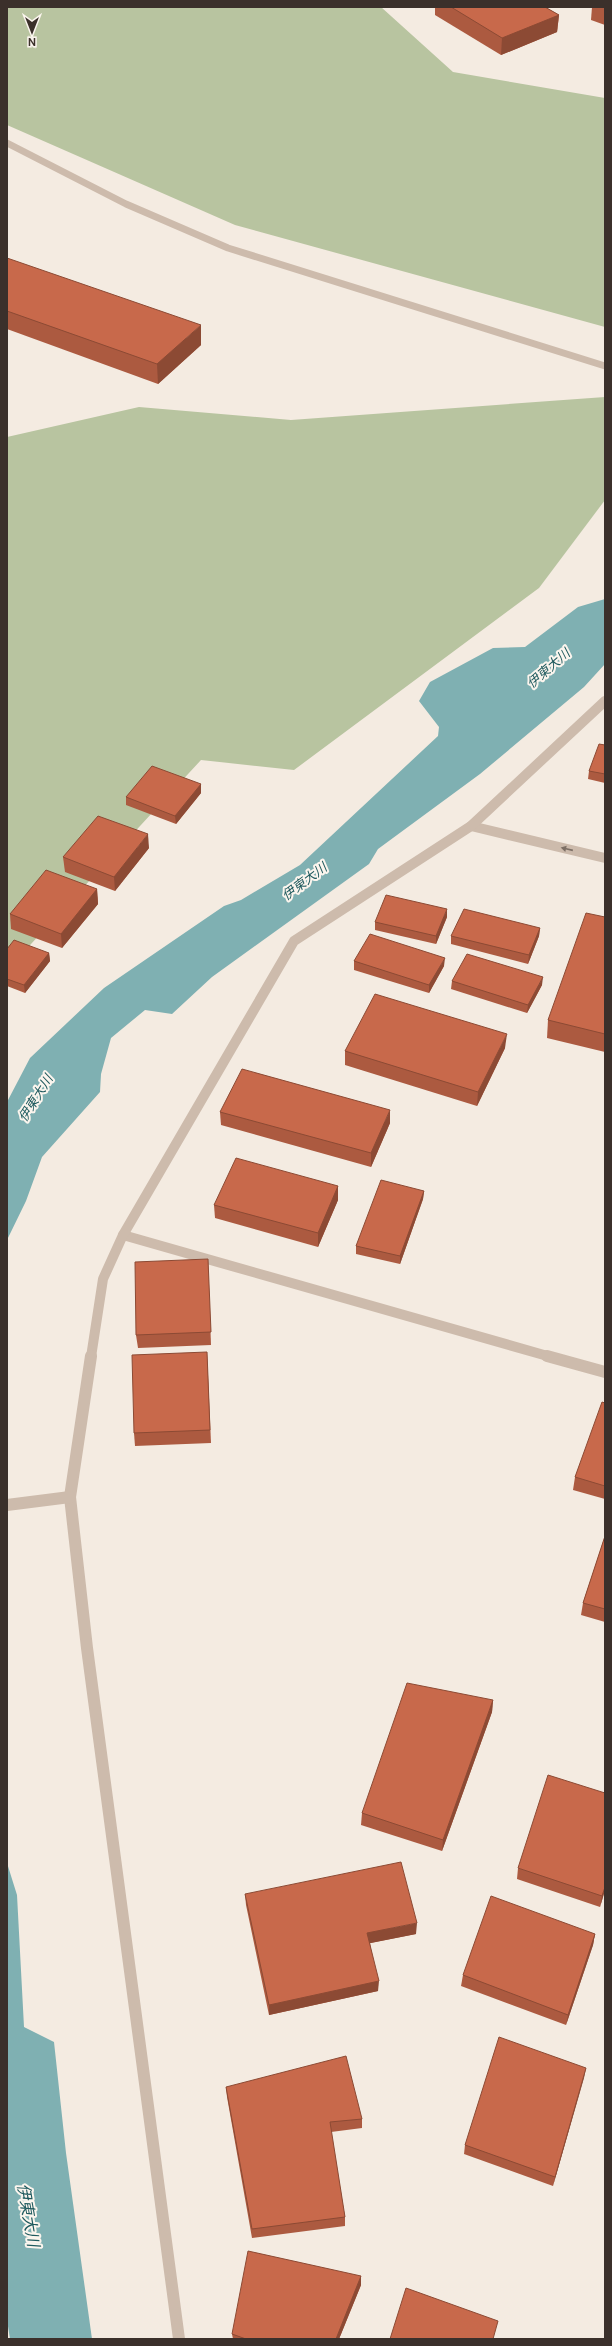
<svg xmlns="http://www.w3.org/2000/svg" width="612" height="2346" viewBox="0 0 612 2346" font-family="'DM Sans','Noto Sans JP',sans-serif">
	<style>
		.green { fill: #b8c4a0 }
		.water { fill: #7fb0b2 }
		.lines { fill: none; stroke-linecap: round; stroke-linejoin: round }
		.minor-far2 { stroke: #cdbbac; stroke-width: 7 }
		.minor-far1 { stroke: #cdbbac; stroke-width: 10 }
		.minor { stroke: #cdbbac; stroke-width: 12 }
		.wall { fill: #ac5a40 }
		.shaded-wall { fill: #8c4a34 }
		.building { fill: #c8694b; stroke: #8c4a34 }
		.oneway { fill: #7d6f65 }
		.labels { text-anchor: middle; stroke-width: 4; stroke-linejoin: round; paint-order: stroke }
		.water-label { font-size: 13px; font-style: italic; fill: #1f5a5e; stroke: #fbf5ee }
		.near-water-label { font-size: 16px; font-style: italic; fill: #1f5a5e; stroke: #fbf5ee }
	</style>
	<rect width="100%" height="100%" fill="#f4ebe1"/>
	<!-- green -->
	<g class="green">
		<polygon points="7,7 381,7 453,72 605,98 605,327 235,225 7,125"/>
		<polygon points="605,397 605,500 539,588 294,770 201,760 7,970 7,437 139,407 291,420"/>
	</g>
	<!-- water -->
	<g class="water">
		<polygon points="605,599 605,664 584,687 480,774 378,849 369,864 212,977 172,1014 145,1010 111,1038 101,1074 100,1092 42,1157 26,1201 7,1240 7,1102 30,1058 104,988 224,906 241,900 300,865 438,736 439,727 419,701 430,682 493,648 525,647 578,607"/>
		<polygon points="7,1863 17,1895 24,2027 54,2042 66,2153 92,2339 10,2339 7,2320"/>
	</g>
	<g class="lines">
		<!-- minor-far2 -->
		<polyline class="minor-far2" points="7,143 126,204 228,248 605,366"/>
		<!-- minor-far1 -->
		<g class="minor-far1">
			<polyline points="471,826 605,858"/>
			<polyline points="123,1235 551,1357"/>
			<polyline points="91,1357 103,1279 123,1235 294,941 471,826 605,701"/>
		</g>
		<!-- minor -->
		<g class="minor">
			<polyline points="91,1356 70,1497 87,1648 179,2339"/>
			<polyline points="547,1356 605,1372"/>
			<polyline points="7,1505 70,1497"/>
		</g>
	</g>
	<!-- wall -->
	<g class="wall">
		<polygon points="435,7 545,7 559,15 557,32 501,55 435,15"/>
		<polygon points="592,7 605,7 605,25 591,20"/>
		<polygon points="7,258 201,345 158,384 7,329"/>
		<polygon points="605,745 605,783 588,779 589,771"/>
		<polygon points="201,784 201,793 176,824 126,805 126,797"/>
		<polygon points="149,848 115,891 65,872 63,857"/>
		<polygon points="97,889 98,904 62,948 11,929 10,914"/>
		<polygon points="447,917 436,944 375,930 375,922"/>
		<polygon points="605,917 605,1052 547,1038 548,1020"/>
		<polygon points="540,928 539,936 528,964 451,944 451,936"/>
		<polygon points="7,949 49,953 50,961 25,993 7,986"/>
		<polygon points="354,961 444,966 429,993 354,970"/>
		<polygon points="452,981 542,985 527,1013 451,989"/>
		<polygon points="505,1048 477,1106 345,1065 345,1051"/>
		<polygon points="220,1112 390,1123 371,1167 221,1125"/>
		<polygon points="338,1186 338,1200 318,1247 215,1218 214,1205"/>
		<polygon points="424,1191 423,1199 400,1264 356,1254 356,1246"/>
		<polygon points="208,1259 211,1345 138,1348 136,1335"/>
		<polygon points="207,1352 211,1443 135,1446 134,1433"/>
		<polygon points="605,1403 605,1499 573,1490 575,1477"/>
		<polygon points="605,1536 605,1622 581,1615 583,1603"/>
		<polygon points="493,1700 492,1712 442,1851 361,1825 362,1813"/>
		<polygon points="518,1868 605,1890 600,1907 517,1879"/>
		<polygon points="245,1894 416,1934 370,1943 378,1991 269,2015 246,1905"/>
		<polygon points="595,1934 593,1945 566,2025 461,1986 463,1975"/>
		<polygon points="586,2068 553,2186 464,2154 465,2145"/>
		<polygon points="226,2087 362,2119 362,2128 331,2132 345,2217 345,2226 252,2238 227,2097"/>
		<polygon points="361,2276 361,2285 339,2339 233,2339 232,2334"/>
	</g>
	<!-- shaded-wall -->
	<g class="shaded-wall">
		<polygon points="559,15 557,32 501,55 502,38"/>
		<polygon points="201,325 201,345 158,384 157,364"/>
		<polygon points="201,784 201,793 176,824 175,816"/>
		<polygon points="148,834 149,848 115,891 114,877"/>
		<polygon points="97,889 98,904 62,948 61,934"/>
		<polygon points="447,909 447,917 436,944 436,936"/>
		<polygon points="540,928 539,936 528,964 529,955"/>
		<polygon points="49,953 50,961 25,993 24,985"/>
		<polygon points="445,958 444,966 429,993 429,985"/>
		<polygon points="543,977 542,985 527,1013 528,1005"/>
		<polygon points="507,1034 505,1048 477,1106 478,1092"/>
		<polygon points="390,1110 390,1123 371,1167 371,1153"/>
		<polygon points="338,1186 338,1200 318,1247 318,1233"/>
		<polygon points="424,1191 423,1199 400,1264 400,1256"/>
		<polygon points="493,1700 492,1712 442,1851 443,1840"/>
		<polygon points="605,1887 605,1890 600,1907 602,1896"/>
		<polygon points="417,1923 416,1934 366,1944 367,1933"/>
		<polygon points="595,1934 593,1945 566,2025 568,2015"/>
		<polygon points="379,1981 378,1991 269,2015 269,2005"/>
		<polygon points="586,2068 584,2078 553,2186 555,2177"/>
		<polygon points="361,2276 361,2285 339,2339 336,2339"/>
	</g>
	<!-- building -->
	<g class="building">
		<polygon points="451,7 545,7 559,15 502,38"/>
		<polygon points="7,258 201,325 157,364 7,311"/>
		<polygon points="599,744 605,745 605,774 589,771"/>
		<polygon points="152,766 201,784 175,816 126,797"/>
		<polygon points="98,816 148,834 114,877 63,857"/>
		<polygon points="46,870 97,889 61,934 10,914"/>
		<polygon points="386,895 447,909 436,936 375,922"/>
		<polygon points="464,909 540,928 529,955 451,936"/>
		<polygon points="586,913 605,917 605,1034 548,1020"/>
		<polygon points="370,934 445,958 429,985 354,961"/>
		<polygon points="14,940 49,953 24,985 7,979 7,949"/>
		<polygon points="467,954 543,977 528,1005 452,981"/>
		<polygon points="375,994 507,1034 478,1092 345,1051"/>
		<polygon points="242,1069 390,1110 371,1153 220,1112"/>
		<polygon points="236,1158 338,1186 318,1233 214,1205"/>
		<polygon points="381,1180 424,1191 400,1256 356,1246"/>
		<polygon points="208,1259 211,1332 136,1335 135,1262"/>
		<polygon points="207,1352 210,1430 134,1433 132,1355"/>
		<polygon points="602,1402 605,1403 605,1486 575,1477"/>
		<polygon points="605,1536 605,1609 583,1603"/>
		<polygon points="407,1683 493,1700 443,1840 362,1813"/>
		<polygon points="548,1775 605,1793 605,1887 602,1896 518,1868"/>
		<polygon points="401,1862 417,1923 367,1933 379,1981 269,2005 245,1894"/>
		<polygon points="491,1896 595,1934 568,2015 463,1975"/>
		<polygon points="499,2037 586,2068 555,2177 465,2145"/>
		<polygon points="346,2056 362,2119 330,2122 345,2217 252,2229 226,2087"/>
		<polygon points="248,2251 361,2276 336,2339 246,2339 232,2334"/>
		<polygon points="406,2288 498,2321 493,2339 390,2339"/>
	</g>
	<!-- one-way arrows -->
	<defs><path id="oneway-solid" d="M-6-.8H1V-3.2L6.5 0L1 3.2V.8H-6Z"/></defs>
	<use class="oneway" href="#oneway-solid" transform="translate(567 849) rotate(-167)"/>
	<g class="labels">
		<!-- water labels -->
		<g class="water-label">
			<text transform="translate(548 668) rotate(-41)" y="5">伊東大川</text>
			<text transform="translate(304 881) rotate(-37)" y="5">伊東大川</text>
			<text transform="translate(35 1098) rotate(-58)" y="5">伊東大川</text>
		</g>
		<!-- near-water labels -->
		<g class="near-water-label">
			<text transform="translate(29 2215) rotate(80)" y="6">伊東大川</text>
		</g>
	</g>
	<!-- border -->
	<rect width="612" height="2346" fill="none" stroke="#3b302b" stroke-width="16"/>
	<!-- north arrow -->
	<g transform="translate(32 32) rotate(180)" stroke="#fbf5ee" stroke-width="3" paint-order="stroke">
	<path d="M0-3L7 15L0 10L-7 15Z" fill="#3b302b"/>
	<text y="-6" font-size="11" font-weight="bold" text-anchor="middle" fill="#3b302b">N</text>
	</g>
</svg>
